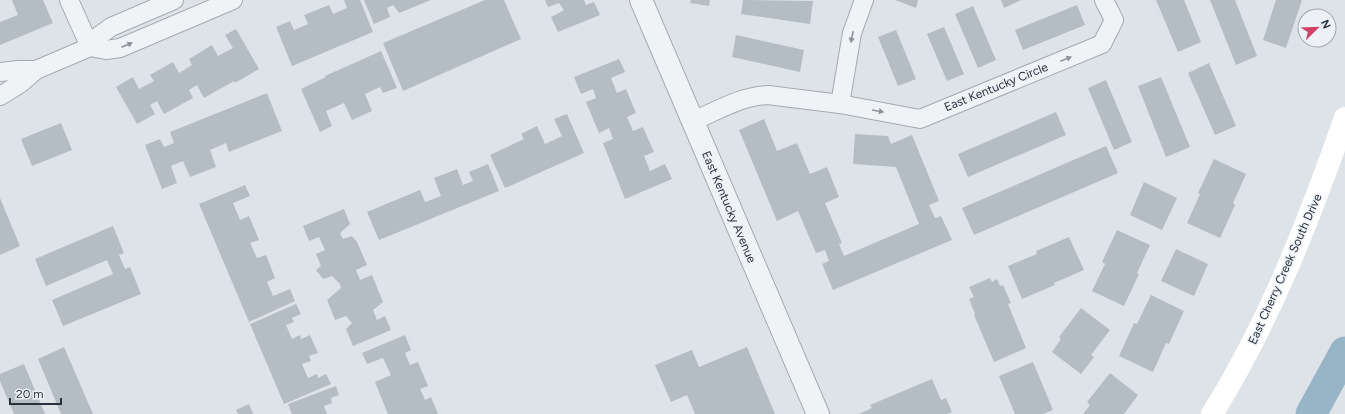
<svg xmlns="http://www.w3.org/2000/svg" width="1345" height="414" viewBox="0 0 1345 414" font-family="Figtree,sans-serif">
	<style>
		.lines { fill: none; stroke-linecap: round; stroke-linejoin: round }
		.river { stroke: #98b5c8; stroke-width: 31 }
		.building { fill: #b5bdc4 }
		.minor-casing { stroke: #a3aab1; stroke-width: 20 }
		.tertiary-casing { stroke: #a3aab1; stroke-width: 24 }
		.minor { stroke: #f0f3f6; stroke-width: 18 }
		.tertiary { stroke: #f0f3f6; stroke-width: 22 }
		.secondary { stroke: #fff; stroke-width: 22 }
		.oneway { fill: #8c929a }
		.labels { text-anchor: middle; stroke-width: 3; stroke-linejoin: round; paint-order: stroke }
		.street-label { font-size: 12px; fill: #27323e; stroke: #edf1f5 }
	</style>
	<rect width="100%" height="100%" fill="#dee3e7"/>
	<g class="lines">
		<!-- river -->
		<polyline class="river" points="1311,414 1345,352"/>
	</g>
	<!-- building -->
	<g class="building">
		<polygon points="12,0 43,0 53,23 0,45 0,22 18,15"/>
		<polygon points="344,0 360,0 373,32 292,66 276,27 290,21 294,30 308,24 304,15 329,5 333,14 347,8"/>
		<polygon points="364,0 431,0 399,13 393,5 387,8 390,17 374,24"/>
		<polygon points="485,0 504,0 521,39 403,91 383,43"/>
		<polygon points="545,0 584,0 586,5 594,2 600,15 558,32 551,17 559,13 564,10 559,3 548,7"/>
		<polygon points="691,0 710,0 709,6 690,3"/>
		<polygon points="743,0 813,1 810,24 741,14"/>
		<polygon points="895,0 918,0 916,8"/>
		<polygon points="1001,0 1021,0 1004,8"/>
		<polygon points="1156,0 1184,0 1201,42 1178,52"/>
		<polygon points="1210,0 1235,0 1257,56 1236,65"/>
		<polygon points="1276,0 1302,0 1286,48 1263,40"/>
		<polygon points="1077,5 1085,25 1023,50 1015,30"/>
		<polygon points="973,6 996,60 978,68 955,14"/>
		<polygon points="944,27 964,74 947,81 927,34"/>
		<polygon points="236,29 259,69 235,83 234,81 204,98 197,85 189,90 193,98 164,114 157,101 150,105 155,114 137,124 116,87 133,77 139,89 154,81 150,75 173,62 179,73 192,65 189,59 212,45 218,56 233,48 225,35"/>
		<polygon points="896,30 916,79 898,86 878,37"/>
		<polygon points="736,35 804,50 800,72 732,57"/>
		<polygon points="381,51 397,88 383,93 380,87 365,94 372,111 352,120 344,103 326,111 332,126 320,132 301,89 326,77 325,76"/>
		<polygon points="619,59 625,72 611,78 617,93 626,89 636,113 627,117 633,131 643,127 654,152 644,156 650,171 665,164 672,179 625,199 603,143 613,139 609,128 599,133 586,102 596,98 593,89 581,94 574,77"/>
		<polygon points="1209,63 1236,126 1215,135 1188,73"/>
		<polygon points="1161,77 1190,147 1166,157 1138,86"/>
		<polygon points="1106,80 1132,142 1114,150 1088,88"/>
		<polygon points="267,93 282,131 229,152 226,143 210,150 216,167 190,177 183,161 171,166 177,183 162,189 145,145 160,139 164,147 174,143 170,132"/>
		<polygon points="1056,112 1066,135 968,177 958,154"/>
		<polygon points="567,114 584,153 505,188 490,155 524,139 521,134 537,126 545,144 562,136 554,119"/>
		<polygon points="764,119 777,151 797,143 810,174 827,167 839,197 825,203 842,243 839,244 844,256 919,224 896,167 853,164 855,134 888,136 891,144 912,135 939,201 929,205 935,218 941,216 952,240 833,290 822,264 829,261 825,250 816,253 798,211 777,221 739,130"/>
		<polygon points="61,123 72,150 32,166 21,139"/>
		<polygon points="1106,146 1118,173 974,235 962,208"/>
		<polygon points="1214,159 1246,174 1233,203 1235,205 1220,238 1187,223 1200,194 1198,193"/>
		<polygon points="488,164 499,191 379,240 367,212 420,190 425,202 441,196 434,178 457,169 463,185 473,181 469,172"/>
		<polygon points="1144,182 1177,198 1162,230 1130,215"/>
		<polygon points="245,185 250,196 233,203 240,220 249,216 259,240 250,243 257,258 266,255 275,278 267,282 273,296 290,289 295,301 249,322 199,204"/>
		<polygon points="0,198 20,246 0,255"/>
		<polygon points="344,209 350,224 340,233 343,239 352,236 357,242 367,265 356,270 360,280 372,275 383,302 373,310 377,320 385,316 391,330 353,346 346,329 352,323 346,316 335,320 327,300 341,288 340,284 332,276 323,279 316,270 321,266 316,254 325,250 319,237 309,241 303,226"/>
		<polygon points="113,226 124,253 119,255 125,269 130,267 141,294 63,326 52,300 113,274 107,260 46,286 35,259"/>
		<polygon points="1117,230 1150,245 1137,273 1139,274 1124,306 1092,291 1105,264 1102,262"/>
		<polygon points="1069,237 1084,270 1054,283 1055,285 1022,299 1008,266 1037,254 1036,251"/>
		<polygon points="1176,249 1208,264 1194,296 1161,281"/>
		<polygon points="990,278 992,282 997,279 1000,286 1003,285 1011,303 1008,304 1026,348 994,362 974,315 975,314 969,299 974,297 969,287"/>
		<polygon points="1151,295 1184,311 1169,344 1166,343 1153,372 1119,356 1134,323 1137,324"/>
		<polygon points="296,304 301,314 292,318 294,322 286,325 292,339 300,335 301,339 310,335 318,353 309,356 311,361 302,364 308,378 317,374 318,378 326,374 331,384 284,404 250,324"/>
		<polygon points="1081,308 1110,330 1091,355 1094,357 1081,374 1052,352 1061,339 1059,337"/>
		<polygon points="405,335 411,350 405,353 410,365 418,362 428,386 420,389 425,400 431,397 438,414 388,414 375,382 391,375 383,358 367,364 362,353"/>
		<polygon points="64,347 93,414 61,414 38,359"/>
		<polygon points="747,347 775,414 695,414 687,395 671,402 655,365 692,350 699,367"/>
		<polygon points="1033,362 1053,410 1043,414 1015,414 999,376"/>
		<polygon points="24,364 45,414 14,414 0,381 0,374"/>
		<polygon points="1110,373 1138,395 1124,414 1083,414 1090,405 1087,402"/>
		<polygon points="932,379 941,400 946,398 952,412 947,414 859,414 872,408 870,405"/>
		<polygon points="336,386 339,395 331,398 332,403 324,406 327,414 292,414 288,404"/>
		<polygon points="249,404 253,414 238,414 236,410"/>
	</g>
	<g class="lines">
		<defs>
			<g id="minor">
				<polyline points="69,0 90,47"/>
				<polyline points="90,47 106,50 120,48 233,0"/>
				<polyline points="0,72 18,70 36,70"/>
				<polyline points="0,96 21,83 36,70 90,47 96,38 111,27 174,0"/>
				<polyline points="840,104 852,33 864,0"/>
				<path d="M693,121C717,111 741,96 768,95L840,104L920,119L1102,44L1114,20L1104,0"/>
			</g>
			<polyline id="tertiary" points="641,0 818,414"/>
		</defs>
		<!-- minor casing -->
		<use href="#minor" class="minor-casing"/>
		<!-- tertiary casing -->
		<use href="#tertiary" class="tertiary-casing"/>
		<!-- minor -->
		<use href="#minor" class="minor"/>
		<!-- tertiary -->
		<use href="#tertiary" class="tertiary"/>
		<!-- secondary -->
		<path class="secondary" d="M1212,414C1270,321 1309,220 1345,118"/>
	</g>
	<!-- one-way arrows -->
	<defs><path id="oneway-solid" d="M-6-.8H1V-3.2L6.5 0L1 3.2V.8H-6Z"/></defs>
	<g class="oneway">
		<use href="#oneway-solid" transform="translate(852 37) rotate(102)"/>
		<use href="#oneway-solid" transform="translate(127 45) rotate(-23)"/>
		<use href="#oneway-solid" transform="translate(1066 59) rotate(-22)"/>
		<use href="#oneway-solid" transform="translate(878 111) rotate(10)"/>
	</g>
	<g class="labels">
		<!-- street labels -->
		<g class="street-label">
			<text transform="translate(996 87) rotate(-22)" y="4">East Kentucky Circle</text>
			<text transform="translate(729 207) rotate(67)" y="4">East Kentucky Avenue</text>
			<text transform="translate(1285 269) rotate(-66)" y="4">East Cherry Creek South Drive</text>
		</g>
	</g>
	<!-- north arrow -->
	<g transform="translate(1317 28) rotate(67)"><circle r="19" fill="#edf1f5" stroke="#9ea5ac"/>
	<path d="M0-3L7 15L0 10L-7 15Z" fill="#ce4267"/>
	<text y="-6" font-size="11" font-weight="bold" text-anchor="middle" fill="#27323e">N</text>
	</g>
	<!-- scale -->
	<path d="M10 398v6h51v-6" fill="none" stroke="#27323e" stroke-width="2"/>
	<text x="16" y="398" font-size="12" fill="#27323e" stroke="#edf1f5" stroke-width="3" paint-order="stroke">20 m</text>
</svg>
